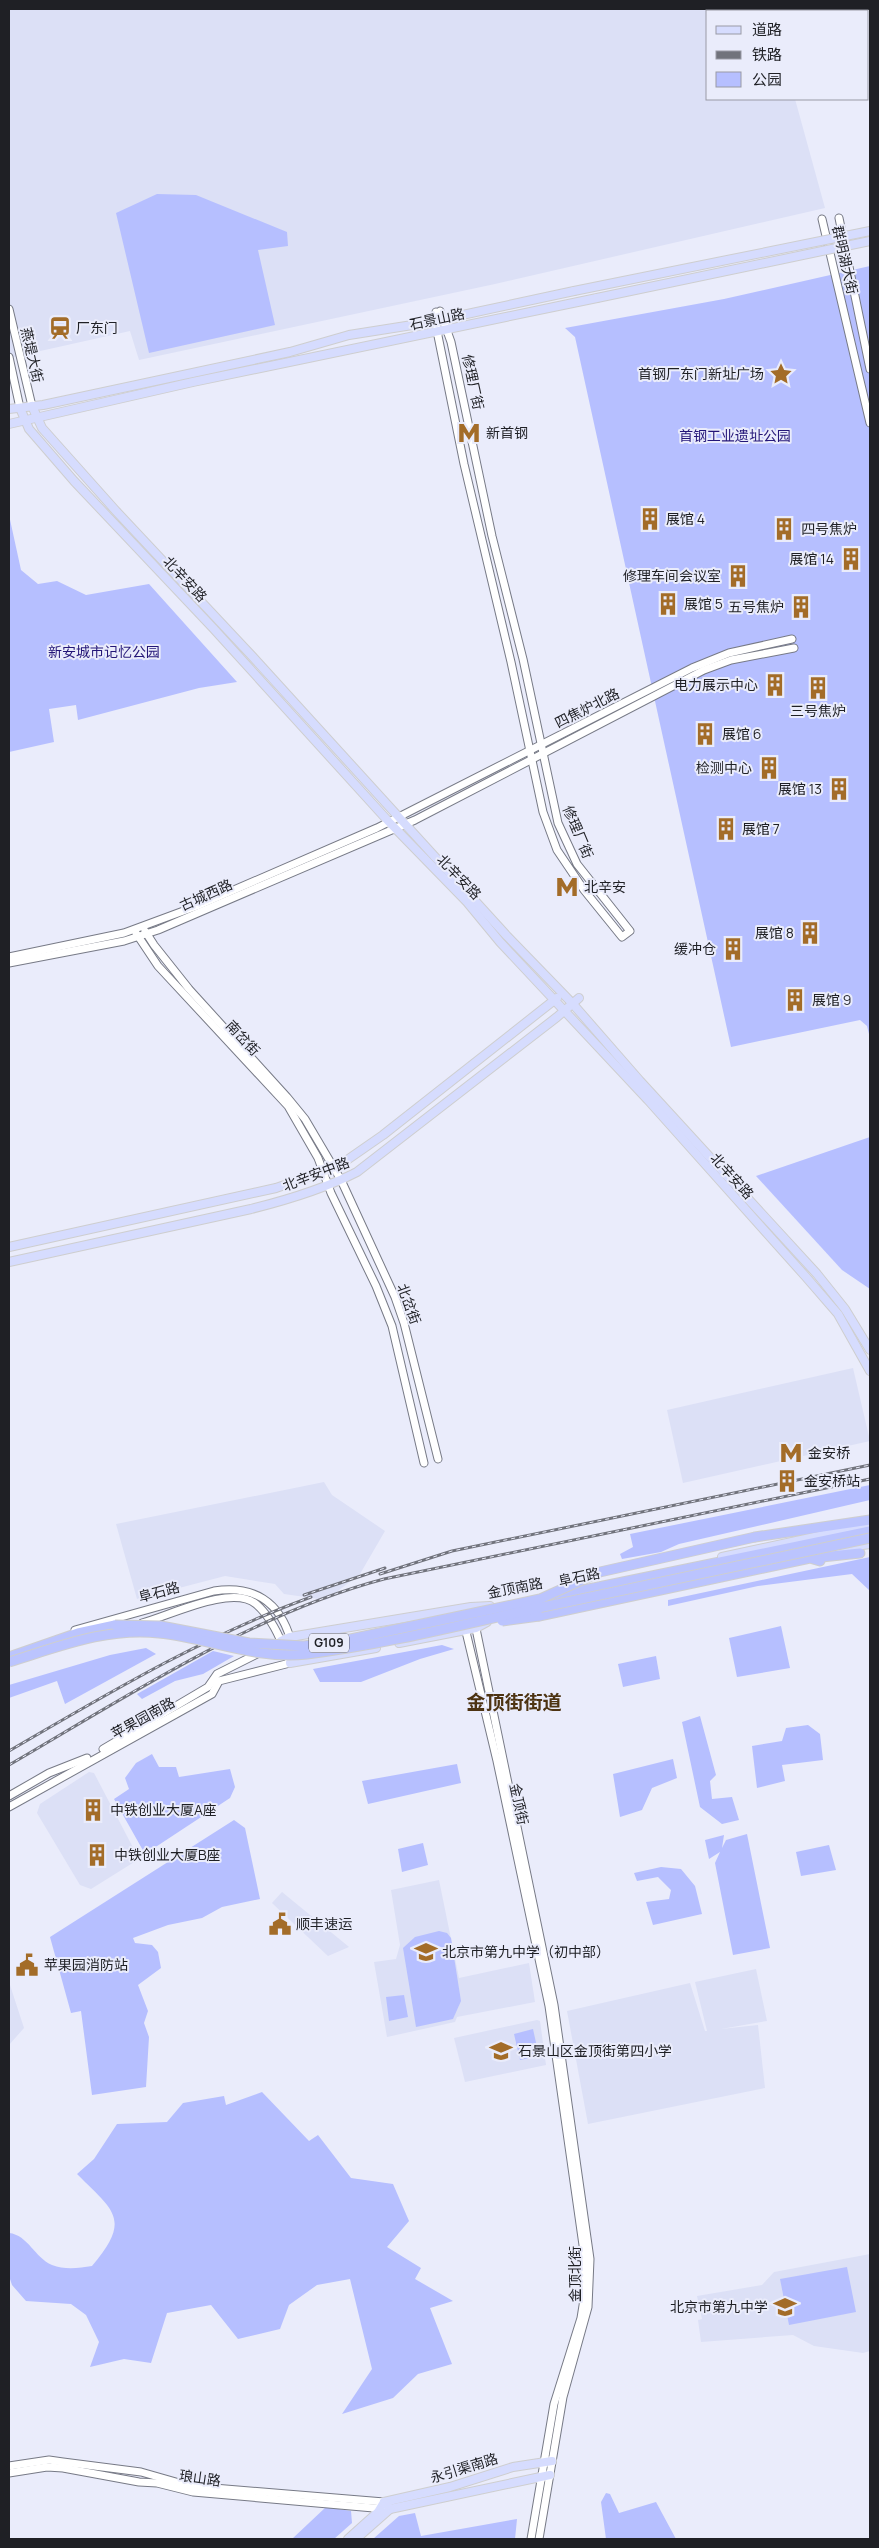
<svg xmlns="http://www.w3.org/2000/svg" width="879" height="2548" viewBox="0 0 879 2548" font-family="Manrope,'Noto Sans SC',sans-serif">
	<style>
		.built { fill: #dce0f6 }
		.green { fill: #b6bfff }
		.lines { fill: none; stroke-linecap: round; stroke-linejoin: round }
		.secondary-casing { stroke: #777a86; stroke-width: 9 }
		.primary-casing { stroke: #cececf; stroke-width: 10 }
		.highway-casing { stroke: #cececf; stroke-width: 11 }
		.secondary { stroke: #fff; stroke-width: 7 }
		.primary { stroke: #d6dcfe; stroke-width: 8 }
		.highway { stroke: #bbc4fe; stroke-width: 9 }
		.rail-casing { stroke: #71737c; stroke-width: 3 }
		.rail { stroke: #eaecfb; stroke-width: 1; stroke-dasharray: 4; stroke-linecap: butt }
		.primary-bridge-casing { stroke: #cececf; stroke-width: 10; stroke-linecap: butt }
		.highway-bridge-casing { stroke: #cececf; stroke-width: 11; stroke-linecap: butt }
		.primary-bridge { stroke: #d6dcfe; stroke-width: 8 }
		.highway-bridge { stroke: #bbc4fe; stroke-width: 9 }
		.labels { text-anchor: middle; stroke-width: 4; stroke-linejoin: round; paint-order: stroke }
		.shield { fill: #eaecfb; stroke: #5c5d65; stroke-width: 1 }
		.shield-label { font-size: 12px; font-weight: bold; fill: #1f2025 }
		.street-label { font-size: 14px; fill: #1f2025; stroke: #eaecfb }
		.poi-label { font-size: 14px; fill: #1f2025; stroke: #eaecfb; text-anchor: start }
		.park-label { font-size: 14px; fill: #241678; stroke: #eaecfb }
		.district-label { font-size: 19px; font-weight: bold; fill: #4d3312; stroke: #eaecfb }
	</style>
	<rect width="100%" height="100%" fill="#eaecfb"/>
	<!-- built -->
	<g class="built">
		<polygon points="9,9 771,9 772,11 708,11 708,99 795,99 825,208 495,284 139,360 130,331 9,358"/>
		<polygon points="853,1368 870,1441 683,1483 667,1410"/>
		<polygon points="324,1482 332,1495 385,1531 360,1574 326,1600 284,1594 275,1584 225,1576 137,1599 116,1524"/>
		<polygon points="89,1772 94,1773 139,1859 91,1889 80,1885 37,1813 40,1804"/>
		<polygon points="439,1880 459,1978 529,1963 535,2002 457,2017 455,2022 387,2037 374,1962 396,1959 400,1945 391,1890"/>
		<polygon points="282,1892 349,1947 328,1956 272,1903"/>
		<polygon points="756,1969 767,2021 721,2029 758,2025 765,2088 588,2124 567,2011 690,1983 705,2031 707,2031 695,1982"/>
		<polygon points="9,1982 24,2028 9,2045"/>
		<polygon points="537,2020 540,2021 546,2065 465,2082 454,2038"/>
		<polygon points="870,2254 870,2351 863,2353 814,2346 793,2335 701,2342 698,2320 702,2319 697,2296 762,2285 774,2272"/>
	</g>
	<!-- green -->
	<g class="green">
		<polygon points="157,194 196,195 287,232 288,246 258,250 275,325 149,353 116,213"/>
		<polygon points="870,266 870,1038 867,1026 860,1020 731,1047 575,337 565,328 724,299"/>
		<polygon points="9,515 21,570 38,584 57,581 86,595 149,584 237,682 199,688 78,720 76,705 49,709 54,742 9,752"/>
		<polygon points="870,1137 870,1289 842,1270 756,1176"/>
		<polygon points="870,1485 870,1500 679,1544 661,1552 622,1559 620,1554 633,1547 630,1534"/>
		<polygon points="870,1557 870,1591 852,1574 758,1586 668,1606 668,1600"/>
		<polygon points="781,1626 790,1668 737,1677 729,1638"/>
		<polygon points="442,1645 454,1649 420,1659 361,1682 320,1682 313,1669"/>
		<polygon points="146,1648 156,1654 65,1704 57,1681 9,1698 9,1685 110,1655"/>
		<polygon points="213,1651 234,1656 203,1674 175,1681 142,1699 137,1694"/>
		<polygon points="656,1656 660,1679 623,1687 618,1664"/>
		<polygon points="700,1716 716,1775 710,1781 712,1799 732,1797 739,1820 722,1824 700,1807 682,1722"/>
		<polygon points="808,1725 820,1734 823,1760 782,1765 785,1781 757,1788 752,1746 782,1741 786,1728"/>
		<polygon points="152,1754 159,1767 176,1767 179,1777 230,1769 235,1787 230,1798 145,1854 114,1799 129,1789 125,1778 136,1763"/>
		<polygon points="673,1759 677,1778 652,1788 642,1810 620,1817 613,1774"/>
		<polygon points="457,1764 461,1783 368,1804 362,1781"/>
		<polygon points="234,1820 245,1828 260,1899 222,1907 202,1918 168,1925 133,1938 135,1943 152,1945 158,1952 161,1968 138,1985 148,2011 144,2023 149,2037 146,2087 92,2095 81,2011 71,2013 50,1937"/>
		<polygon points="747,1834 770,1948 733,1955 715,1863 720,1852 709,1859 705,1840 724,1835 722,1848 726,1840"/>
		<polygon points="423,1843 428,1865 402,1872 398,1849"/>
		<polygon points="829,1845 836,1870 801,1876 796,1852"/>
		<polygon points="661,1867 681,1869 695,1886 702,1914 653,1925 646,1902 669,1899 671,1890 658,1877 637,1881 634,1873"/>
		<polygon points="439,1931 447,1933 451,1938 461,2001 453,2019 416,2027 403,1948 415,1937"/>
		<polygon points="404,1995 408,2017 389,2021 386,1997"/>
		<polygon points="533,2029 539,2056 520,2060 514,2034"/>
		<path d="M262,2092L309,2141L318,2135L351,2178L393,2184L409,2221L387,2247L421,2268L415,2279L453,2301L430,2308L452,2364L418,2374L393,2398L342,2414L372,2369L350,2279L317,2285L289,2305L280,2329L238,2339L211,2305L167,2313L151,2363L124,2359L90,2367L99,2342L86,2315L71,2304L26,2301L12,2285L9,2276V2233C28,2235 35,2258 52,2265C65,2270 79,2268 92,2266C132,2219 114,2211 77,2174L94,2159L117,2124L167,2122L183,2103L224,2096L226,2105Z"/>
		<polygon points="847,2267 856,2312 789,2325 780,2279"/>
		<polygon points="606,2493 610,2494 619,2513 656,2502 676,2539 606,2539 601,2502"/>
		<polygon points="326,2507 351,2511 352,2523 334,2539 292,2539"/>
		<polygon points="415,2513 421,2536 517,2519 515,2539 373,2539 399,2516"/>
	</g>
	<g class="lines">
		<defs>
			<g id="secondary">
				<polyline points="839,218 870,369"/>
				<polyline points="822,219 870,423"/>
				<polyline points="9,309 32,406"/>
				<polyline points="436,312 437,331 464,464 511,662 543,812 557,850 584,890 622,937 630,931 577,864 558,823 523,659 492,536 451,342 440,311"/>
				<polyline points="9,357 20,408"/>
				<polyline points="145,931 154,945 189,989 287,1097 305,1119 341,1180 395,1297 404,1323 438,1459"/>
				<polyline points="136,933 158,966 288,1106 318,1158 331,1193 376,1286 392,1326 424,1463"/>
				<polyline points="9,957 124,933 197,906 377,828 692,668 729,653 792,639"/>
				<polyline points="9,963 124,941 158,930 415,820 704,670 731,660 794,648"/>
				<polyline points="461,1611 497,1761 549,2006 584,2252 585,2293 581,2318 554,2404 531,2539"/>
				<path d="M142,1623C169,1616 232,1584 256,1604C269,1615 277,1631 283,1646"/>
				<polyline points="475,1624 554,2005 590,2259 588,2307 563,2397 539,2539"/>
				<path d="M75,1630L214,1591C253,1585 280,1601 291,1641"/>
				<polyline points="103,1749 208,1687 217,1674 261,1652"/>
				<polyline points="9,1796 49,1773 87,1758"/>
				<polyline points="9,1807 212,1694 219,1681 290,1663 288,1658"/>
				<polyline points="9,2466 49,2460 63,2462 141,2472 190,2486 384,2502"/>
				<polyline points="9,2473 47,2467 63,2468 139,2482 157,2483 193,2492 385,2509"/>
			</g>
			<g id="primary">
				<polyline points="32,406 42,428 116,511 252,656 507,936 572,1003 640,1081 817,1274 845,1309 870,1350"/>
				<polyline points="20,408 29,429 74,481 213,628 389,822 467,902 500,942 648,1100 806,1277 838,1314 870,1371"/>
				<polyline points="9,409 43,405 290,352 349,335 425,323 574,291"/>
				<polyline points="9,424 193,382 597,298"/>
				<polyline points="9,1247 276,1188 319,1173 347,1160 383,1135 557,998"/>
				<path d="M9,1262L251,1209C287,1200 324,1189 357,1172L557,1017L579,998"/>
				<polyline points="833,1549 870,1544"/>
				<polyline points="722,1557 870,1525"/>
				<polyline points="281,1641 290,1637 471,1607 490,1606"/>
				<polyline points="399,1643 476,1628 487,1622"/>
				<polyline points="290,1663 376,1648"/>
				<polyline points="384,2502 450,2487 513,2467 552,2461"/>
				<polyline points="390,2509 550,2475"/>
				<polyline points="348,2539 378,2512 384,2502"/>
				<polyline points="356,2539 390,2509 387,2505"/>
			</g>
			<g id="highway">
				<polyline points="755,1537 870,1520"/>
				<polyline points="812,1558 860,1553"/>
				<polyline points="550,1597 870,1531"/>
				<polyline points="539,1616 810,1558 820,1561"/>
				<polyline points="9,1657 78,1633 115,1625"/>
			</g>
		</defs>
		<!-- secondary casing -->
		<use href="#secondary" class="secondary-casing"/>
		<!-- primary casing -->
		<use href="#primary" class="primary-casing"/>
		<!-- highway casing -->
		<use href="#highway" class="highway-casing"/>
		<!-- secondary -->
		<use href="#secondary" class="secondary"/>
		<!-- primary -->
		<use href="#primary" class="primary"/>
		<!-- highway -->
		<use href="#highway" class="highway"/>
		<defs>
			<g id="rail">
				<polyline points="380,1574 452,1551 870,1465"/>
				<polyline points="304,1595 385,1568"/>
				<path d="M9,1751C107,1694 204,1636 311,1597"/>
				<path d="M9,1765C126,1697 252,1614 384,1579L870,1479"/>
			</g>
		</defs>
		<!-- rail casing -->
		<use href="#rail" class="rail-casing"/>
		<!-- rail -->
		<use href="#rail" class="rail"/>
		<defs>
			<g id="primary-bridge">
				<polyline points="574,291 870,231"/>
				<polyline points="597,298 870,241"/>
			</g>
			<g id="highway-bridge">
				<polyline points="502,1621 539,1616"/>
				<polyline points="115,1625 161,1626 249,1643 304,1646 346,1640 540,1599 600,1572 755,1537"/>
				<path d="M9,1662C58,1647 107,1627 159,1633C209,1638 256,1660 307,1654C380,1645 453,1627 524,1611C640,1587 755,1562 870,1538"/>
			</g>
		</defs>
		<!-- primary-bridge casing -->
		<use href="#primary-bridge" class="primary-bridge-casing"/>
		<!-- highway-bridge casing -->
		<use href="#highway-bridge" class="highway-bridge-casing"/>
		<!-- primary-bridge -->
		<use href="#primary-bridge" class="primary-bridge"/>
		<!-- highway-bridge -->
		<use href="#highway-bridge" class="highway-bridge"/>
	</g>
	<!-- icons -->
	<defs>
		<symbol id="station-bare" viewBox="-9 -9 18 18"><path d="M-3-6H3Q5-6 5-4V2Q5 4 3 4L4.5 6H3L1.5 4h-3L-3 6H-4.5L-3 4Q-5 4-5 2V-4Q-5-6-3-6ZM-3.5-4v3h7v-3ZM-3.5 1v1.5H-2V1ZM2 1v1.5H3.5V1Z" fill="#a36c28" stroke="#eaecfb" stroke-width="2.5" paint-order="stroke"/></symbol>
		<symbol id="sight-bare" viewBox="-9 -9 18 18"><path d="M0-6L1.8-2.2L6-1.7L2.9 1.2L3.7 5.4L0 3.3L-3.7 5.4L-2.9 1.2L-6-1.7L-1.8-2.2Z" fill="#a36c28" stroke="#eaecfb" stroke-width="2.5" paint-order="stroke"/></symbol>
		<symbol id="metro-bare" viewBox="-9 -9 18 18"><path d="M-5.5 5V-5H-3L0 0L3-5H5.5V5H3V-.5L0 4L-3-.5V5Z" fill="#a36c28" stroke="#eaecfb" stroke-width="2.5" paint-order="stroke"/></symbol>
		<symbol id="building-bare" viewBox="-9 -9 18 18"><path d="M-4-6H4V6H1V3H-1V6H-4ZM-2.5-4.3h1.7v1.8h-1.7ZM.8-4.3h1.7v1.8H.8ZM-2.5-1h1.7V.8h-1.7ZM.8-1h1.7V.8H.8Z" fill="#a36c28" stroke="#eaecfb" stroke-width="2.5" paint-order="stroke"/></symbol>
		<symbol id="civic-bare" viewBox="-9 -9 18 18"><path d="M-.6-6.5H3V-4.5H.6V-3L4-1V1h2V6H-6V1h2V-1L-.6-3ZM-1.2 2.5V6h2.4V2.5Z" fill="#a36c28" stroke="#eaecfb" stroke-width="2.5" paint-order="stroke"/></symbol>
		<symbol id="school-bare" viewBox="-9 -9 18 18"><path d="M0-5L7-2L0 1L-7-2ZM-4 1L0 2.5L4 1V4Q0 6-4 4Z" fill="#a36c28" stroke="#eaecfb" stroke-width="2.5" paint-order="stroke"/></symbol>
	</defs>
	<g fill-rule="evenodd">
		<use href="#station-bare" x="44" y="312" width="32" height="32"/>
		<use href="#sight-bare" x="765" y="358" width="32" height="32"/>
		<use href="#metro-bare" x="453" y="417" width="32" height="32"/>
		<use href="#building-bare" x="634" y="503" width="32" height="32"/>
		<use href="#building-bare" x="768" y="513" width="32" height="32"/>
		<use href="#building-bare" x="835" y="543" width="32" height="32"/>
		<use href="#building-bare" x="722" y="560" width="32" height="32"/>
		<use href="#building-bare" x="652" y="588" width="32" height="32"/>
		<use href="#building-bare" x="785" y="591" width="32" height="32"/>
		<use href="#building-bare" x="759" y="669" width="32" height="32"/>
		<use href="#building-bare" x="802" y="672" width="32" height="32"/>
		<use href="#building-bare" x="689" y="718" width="32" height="32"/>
		<use href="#building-bare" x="753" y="752" width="32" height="32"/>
		<use href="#building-bare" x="823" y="773" width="32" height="32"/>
		<use href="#building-bare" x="710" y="813" width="32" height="32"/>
		<use href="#metro-bare" x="551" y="871" width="32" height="32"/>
		<use href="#building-bare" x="794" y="917" width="32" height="32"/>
		<use href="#building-bare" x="717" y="933" width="32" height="32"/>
		<use href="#building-bare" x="779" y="984" width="32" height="32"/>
		<use href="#metro-bare" x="775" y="1437" width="32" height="32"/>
		<use href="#building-bare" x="771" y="1465" width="32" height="32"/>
		<use href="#building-bare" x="77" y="1794" width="32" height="32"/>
		<use href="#building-bare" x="81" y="1839" width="32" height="32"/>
		<use href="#civic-bare" x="264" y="1908" width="32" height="32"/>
		<use href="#school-bare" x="410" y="1936" width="32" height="32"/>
		<use href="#civic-bare" x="11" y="1949" width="32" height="32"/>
		<use href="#school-bare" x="485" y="2035" width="32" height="32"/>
		<use href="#school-bare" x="769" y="2291" width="32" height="32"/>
	</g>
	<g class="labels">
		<!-- shield labels -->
		<rect class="shield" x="309" y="1633.5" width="40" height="19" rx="4"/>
		<g class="shield-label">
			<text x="329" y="1647">G109</text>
		</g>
		<!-- street labels -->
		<g class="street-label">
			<text transform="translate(845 260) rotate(77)" y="5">群明湖大街</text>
			<text transform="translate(437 319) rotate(-12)" y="5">石景山路</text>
			<text transform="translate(32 355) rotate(77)" y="5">燕堤大街</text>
			<text transform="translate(473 382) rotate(78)" y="5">修理厂街</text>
			<text transform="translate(185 579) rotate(47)" y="5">北辛安路</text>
			<text transform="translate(587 708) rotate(-27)" y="5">四焦炉北路</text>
			<text transform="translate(578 832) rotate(67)" y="5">修理厂街</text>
			<text transform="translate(459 877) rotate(46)" y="5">北辛安路</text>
			<text transform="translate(206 895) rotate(-24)" y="5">古城西路</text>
			<text transform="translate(243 1038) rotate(47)" y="5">南岔街</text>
			<text transform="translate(316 1174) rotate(-21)" y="5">北辛安中路</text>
			<text transform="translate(732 1176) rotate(48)" y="5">北辛安路</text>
			<text transform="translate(409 1304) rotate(70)" y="5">北岔街</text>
			<text transform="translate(579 1577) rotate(-12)" y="5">阜石路</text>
			<text transform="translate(515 1588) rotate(-11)" y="5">金顶南路</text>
			<text transform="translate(159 1592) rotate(-15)" y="5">阜石路</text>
			<text transform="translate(143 1718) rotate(-29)" y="5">苹果园南路</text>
			<text transform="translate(519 1804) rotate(78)" y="5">金顶街</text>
			<text transform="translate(575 2274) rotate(-90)" y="5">金顶北街</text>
			<text transform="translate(464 2468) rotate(-17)" y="5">永引渠南路</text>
			<text transform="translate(200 2478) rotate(8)" y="5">琅山路</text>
		</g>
		<!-- poi labels -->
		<g class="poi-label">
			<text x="76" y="333">厂东门</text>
			<text x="764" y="379" text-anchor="end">首钢厂东门新址广场</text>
			<text x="486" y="438">新首钢</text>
			<text x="666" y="524">展馆 4</text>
			<text x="801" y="534">四号焦炉</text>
			<text x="834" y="564" text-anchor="end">展馆 14</text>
			<text x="721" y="581" text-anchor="end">修理车间会议室</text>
			<text x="684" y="609">展馆 5</text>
			<text x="784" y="612" text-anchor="end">五号焦炉</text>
			<text x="758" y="690" text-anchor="end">电力展示中心</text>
			<text x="818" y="716" text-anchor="middle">三号焦炉</text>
			<text x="722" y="739">展馆 6</text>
			<text x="752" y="773" text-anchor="end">检测中心</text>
			<text x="822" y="794" text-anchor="end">展馆 13</text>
			<text x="742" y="834">展馆 7</text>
			<text x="584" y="892">北辛安</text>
			<text x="794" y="938" text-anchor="end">展馆 8</text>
			<text x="716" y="954" text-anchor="end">缓冲仓</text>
			<text x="812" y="1005">展馆 9</text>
			<text x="808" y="1458">金安桥</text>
			<text x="804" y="1486">金安桥站</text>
			<text x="110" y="1815">中铁创业大厦A座</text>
			<text x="114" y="1860">中铁创业大厦B座</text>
			<text x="296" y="1929">顺丰速运</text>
			<text x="442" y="1957">北京市第九中学（初中部）</text>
			<text x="44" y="1970">苹果园消防站</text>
			<text x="518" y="2056">石景山区金顶街第四小学</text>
			<text x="768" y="2312" text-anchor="end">北京市第九中学</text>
		</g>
		<!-- park labels -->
		<g class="park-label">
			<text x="735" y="441">首钢工业遗址公园</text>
			<text x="104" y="657">新安城市记忆公园</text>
		</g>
		<!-- district labels -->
		<g class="district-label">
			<text x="514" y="1709">金顶街街道</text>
		</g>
	</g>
	<!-- border -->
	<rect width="879" height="2548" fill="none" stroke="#1f2025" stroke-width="20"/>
	<!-- legend -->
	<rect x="706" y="10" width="162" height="90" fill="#eaecfb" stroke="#999aa5"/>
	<rect x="716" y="26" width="25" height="8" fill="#d6dcfe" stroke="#999aa5"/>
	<text x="752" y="35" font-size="15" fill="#1f2025">道路</text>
	<rect x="716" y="51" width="25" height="8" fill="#71737c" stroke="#999aa5"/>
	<text x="752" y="60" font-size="15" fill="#1f2025">铁路</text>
	<rect x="716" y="72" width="25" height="15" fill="#b6bfff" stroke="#999aa5"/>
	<text x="752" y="85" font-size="15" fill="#1f2025">公园</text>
</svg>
